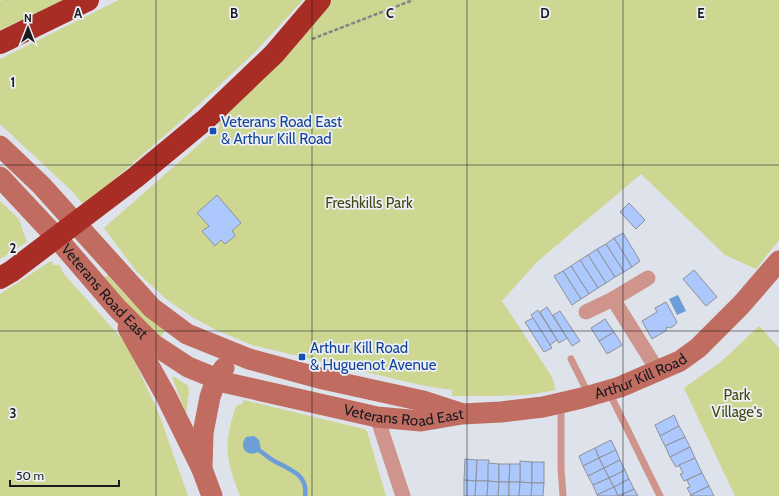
<svg xmlns="http://www.w3.org/2000/svg" width="779" height="496" viewBox="0 0 779 496" font-family="Cabin,sans-serif">
	<style>
		.green { fill: #cdd792 }
		.water { fill: #6c9ed8 }
		.lines { fill: none; stroke-linecap: round; stroke-linejoin: round }
		.stream { stroke: #6c9ed8; stroke-width: 4.5 }
		.building { fill: #acc8fd; stroke: #8e9198 }
		.path { stroke: #818489; stroke-width: 2.5; stroke-dasharray: 4 2; stroke-linecap: butt }
		.lane { stroke: #cf948b; stroke-width: 7 }
		.street { stroke: #cf948b; stroke-width: 15 }
		.secondary { stroke: #c16c61; stroke-width: 21 }
		.highway { stroke: #a82d24; stroke-width: 22 }
		.grid { fill: none; stroke: #1a1b1e; stroke-width: 1; stroke-opacity: 0.55 }
		.transit-dot { fill: #1a4fb4; stroke: #ecf0f7; stroke-width: 1.5 }
		.labels { text-anchor: middle; stroke-width: 3.5; stroke-linejoin: round; paint-order: stroke }
		.transit-label { font-size: 15px; fill: #164399; stroke: #ecf0f7; text-anchor: start }
		.park-label { font-size: 15px; fill: #444a0f; stroke: #ecf0f7 }
		.street-label { font-size: 15px; fill: #1a1b1e; stroke: #ecf0f7 }
		.grid-label { font-size: 13px; text-anchor: middle; font-weight: bold; fill: #1a1b1e; stroke: #ecf0f7; stroke-width: 3.5; stroke-linejoin: round; paint-order: stroke }
	</style>
	<rect width="100%" height="100%" fill="#dee2ea"/>
	<!-- green -->
	<g class="green">
		<polygon points="3,0 65,0 0,30 0,1"/>
		<polygon points="119,0 303,0 255,52 179,123 86,204 82,203 72,191 0,124 0,59"/>
		<polygon points="332,0 779,0 779,240 756,269 725,255 641,174 537,262 502,301 552,377 556,390 528,395 492,396 452,396 452,390 425,386 252,345 216,330 192,317 166,299 136,271 104,228 220,126 217,120 304,34"/>
		<polygon points="0,201 19,219 27,242 0,259"/>
		<polygon points="51,261 54,265 59,265 64,274 123,340 129,349 159,414 188,496 0,496 0,294"/>
		<path d="M108,275C125,296 144,314 166,330L160,337L100,280Z"/>
		<polygon points="759,326 779,348 779,496 735,496 684,388 722,361"/>
		<polygon points="172,377 175,377 188,386 189,392 186,413"/>
		<path d="M244,400L364,429L367,431L386,496H240C230,471 223,450 231,423C233,416 234,411 237,405L242,404Z"/>
	</g>
	<!-- water -->
	<g class="water">
		<polygon points="678,295 686,311 677,315 669,299"/>
		<path d="M254,436L259,440L261,450C250,459 237,449 246,437Z"/>
	</g>
	<g class="lines">
		<!-- stream -->
		<path class="stream" d="M260,451C266,455 271,460 278,463C293,471 308,476 305,496"/>
	</g>
	<!-- building -->
	<g class="building">
		<polygon points="217,195 241,223 232,231 235,235 235,236 225,244 221,240 215,246 202,231 209,226 197,213"/>
		<polygon points="629,203 645,220 636,229 620,212"/>
		<polygon points="623,233 640,261 632,267 614,238"/>
		<polygon points="614,238 632,267 624,272 606,244"/>
		<polygon points="606,244 624,272 615,277 597,249"/>
		<polygon points="597,249 615,277 606,283 588,255"/>
		<polygon points="588,255 606,283 598,288 580,260"/>
		<polygon points="580,260 598,288 589,294 571,266"/>
		<polygon points="571,266 589,294 581,299 563,271"/>
		<polygon points="694,270 717,297 706,306 683,279"/>
		<polygon points="563,271 581,299 572,305 554,276"/>
		<polygon points="666,302 677,322 674,326 670,328 667,327 666,328 667,330 652,339 642,321 657,312 655,308"/>
		<polygon points="547,307 567,338 559,343 540,312"/>
		<polygon points="538,310 557,340 550,345 531,315"/>
		<polygon points="560,311 580,341 572,346 553,315"/>
		<polygon points="533,318 552,348 544,352 525,322"/>
		<polygon points="605,319 614,332 599,341 591,328"/>
		<polygon points="614,332 622,345 607,354 599,341"/>
		<polygon points="674,415 679,426 660,436 655,425"/>
		<polygon points="679,426 685,437 665,446 660,436"/>
		<polygon points="685,437 690,447 670,457 665,446"/>
		<polygon points="611,440 616,450 599,458 595,448"/>
		<polygon points="690,447 695,458 676,467 670,457"/>
		<polygon points="595,448 599,458 583,466 579,456"/>
		<polygon points="616,450 620,460 604,468 599,458"/>
		<polygon points="599,458 604,468 588,476 583,466"/>
		<polygon points="695,458 702,473 684,481 680,474 683,473 679,465"/>
		<polygon points="465,459 477,460 476,481 464,480"/>
		<polygon points="477,460 489,460 488,481 476,481"/>
		<polygon points="620,460 625,470 609,478 604,468"/>
		<polygon points="520,461 532,462 532,483 520,482"/>
		<rect x="532" y="462" width="12" height="21"/>
		<polygon points="488,463 499,464 499,482 488,481"/>
		<polygon points="499,464 510,464 509,482 499,482"/>
		<polygon points="510,464 520,464 520,482 509,482"/>
		<polygon points="604,468 609,478 593,485 588,476"/>
		<polygon points="625,470 629,479 614,487 609,478"/>
		<polygon points="702,473 709,486 691,495 687,488 690,487 687,480"/>
		<polygon points="609,478 614,487 597,495 593,485"/>
		<polygon points="629,479 634,489 618,496 614,487"/>
		<polygon points="464,480 476,481 475,496 464,496"/>
		<polygon points="476,481 488,481 487,496 475,496"/>
		<polygon points="488,481 499,482 498,496 487,496"/>
		<polygon points="499,482 509,482 509,496 498,496"/>
		<polygon points="509,482 520,482 519,496 509,496"/>
		<polygon points="520,482 532,483 531,496 519,496"/>
		<polygon points="532,483 544,483 543,496 531,496"/>
		<polygon points="709,486 714,496 690,496 691,495"/>
		<polygon points="614,487 618,496 598,496 597,495"/>
		<polygon points="634,489 638,496 619,496"/>
	</g>
	<g class="lines">
		<!-- path -->
		<polyline class="path" points="312,39 413,0"/>
		<!-- lane -->
		<g class="lane">
			<polyline points="571,359 589,395"/>
			<polyline points="609,392 660,496"/>
			<polyline points="561,405 561,468 563,496"/>
		</g>
		<!-- street -->
		<g class="street">
			<polyline points="613,299 658,371"/>
			<polyline points="586,312 613,299 648,278"/>
			<polyline points="377,417 403,496"/>
		</g>
		<!-- secondary -->
		<g class="secondary">
			<polyline points="0,146 41,185 152,308 187,334 249,359 323,379 423,401 460,413"/>
			<path id="s1" d="M0,177L56,237L117,308L153,344L188,367L227,383L377,417L421,421L462,414L501,412L543,407L582,398L620,387L680,361L698,348L741,305L779,261"/>
			<polyline points="128,328 166,396 202,469"/>
			<polyline points="212,496 202,469 203,433 210,397 216,380 224,368"/>
		</g>
		<!-- highway -->
		<g class="highway">
			<polyline points="0,43 88,0"/>
			<polyline points="0,278 12,271 136,177 206,119 274,54 320,0"/>
		</g>
	</g>
	<!-- grid -->
	<path class="grid" d="M156,0V496M312,0V496M467,0V496M623,0V496M0,165H779M0,331H779"/>
	<!-- markers -->
	<g class="transit-dot">
		<rect x="209" y="127" width="8" height="8" rx="2"/>
		<rect x="298" y="353" width="8" height="8" rx="2"/>
	</g>
	<g class="labels">
		<!-- transit labels -->
		<g class="transit-label">
			<text x="221" y="127">Veterans Road East<tspan x="221" dy="17">&amp; Arthur Kill Road</tspan></text>
			<text x="310" y="353">Arthur Kill Road<tspan x="310" dy="17">&amp; Huguenot Avenue</tspan></text>
		</g>
		<!-- park labels -->
		<g class="park-label">
			<text x="369" y="208">Freshkills Park</text>
			<text x="737" y="400">Park<tspan x="737" dy="17">Village's</tspan></text>
		</g>
		<!-- street labels -->
		<g class="street-label">
			<text dy="5" stroke="none"><textPath href="#s1" startOffset="155">Veterans Road East</textPath></text>
			<text dy="5" stroke="none"><textPath href="#s1" startOffset="734">Arthur Kill Road</textPath></text>
			<text dy="5" stroke="none"><textPath href="#s1" startOffset="491">Veterans Road East</textPath></text>
		</g>
	</g>
	<g class="grid-label">
		<text x="78" y="18">A</text>
		<text x="234" y="18">B</text>
		<text x="390" y="18">C</text>
		<text x="545" y="18">D</text>
		<text x="701" y="18">E</text>
		<text x="13" y="87">1</text>
		<text x="13" y="253">2</text>
		<text x="13" y="418">3</text>
	</g>
	<!-- north arrow -->
	<g transform="translate(28 28)" stroke="#ecf0f7" stroke-width="3" paint-order="stroke">
	<path d="M0-3L7 15L0 10L-7 15Z" fill="#1a1b1e"/>
	<text y="-6" font-size="11" font-weight="bold" text-anchor="middle" fill="#1a1b1e">N</text>
	</g>
	<!-- scale -->
	<path d="M10 480v6h109v-6" fill="none" stroke="#1a1b1e" stroke-width="2"/>
	<text x="16" y="480" font-size="12" fill="#1a1b1e" stroke="#ecf0f7" stroke-width="3" paint-order="stroke">50 m</text>
</svg>
